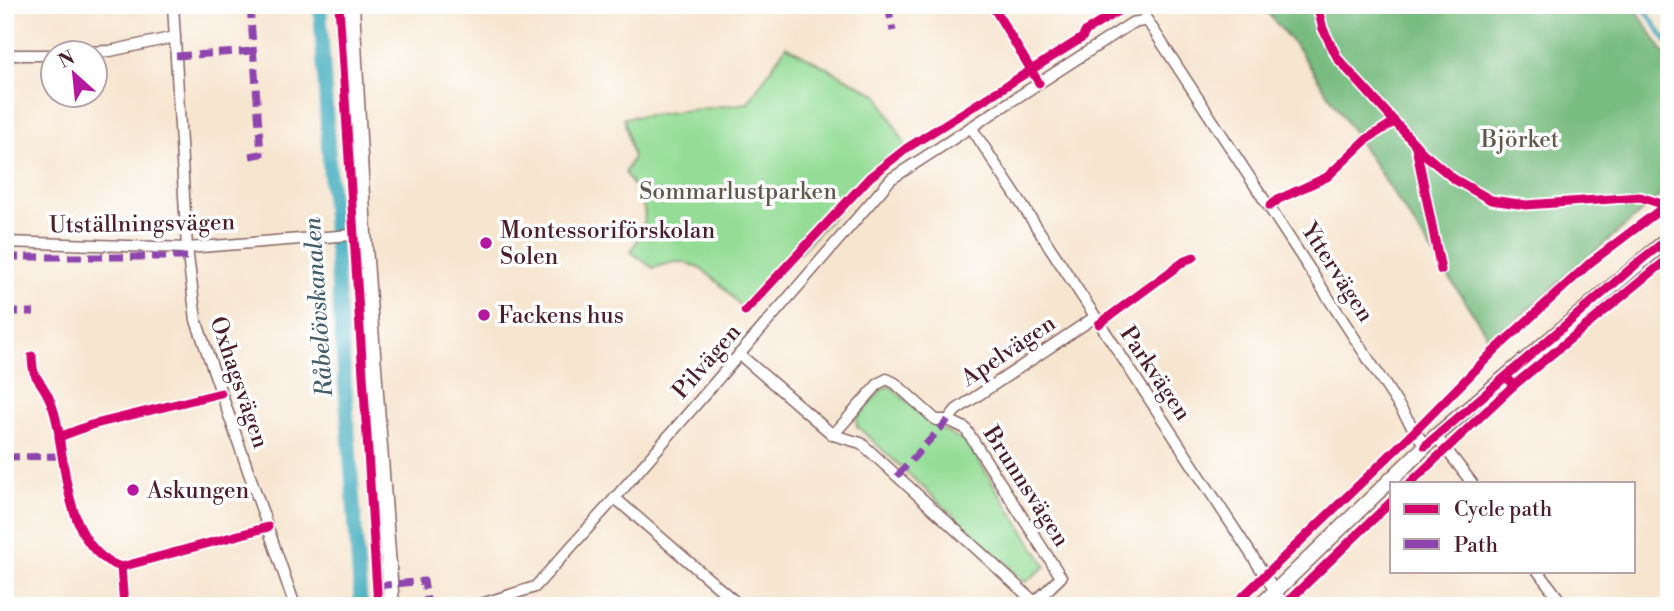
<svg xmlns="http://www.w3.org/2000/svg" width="1674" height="611" viewBox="0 0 1674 611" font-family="'Libre Bodoni',serif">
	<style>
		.green { fill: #95dd97; stroke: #707e61; stroke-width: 2 }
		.forest { fill: #78bc80; stroke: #616e56; stroke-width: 2 }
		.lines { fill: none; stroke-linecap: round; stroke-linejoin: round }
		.stream { stroke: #3daabc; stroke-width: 4.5 }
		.canal { stroke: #3daabc; stroke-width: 14 }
		.minor-casing { stroke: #866464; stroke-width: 13 }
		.tertiary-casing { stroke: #866464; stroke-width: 17 }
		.minor { stroke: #fff; stroke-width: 10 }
		.tertiary { stroke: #fff; stroke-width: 14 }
		.quiet { stroke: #8e44ad; stroke-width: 7; stroke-dasharray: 14 7; stroke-linecap: butt }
		.cycleway-casing { stroke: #fff; stroke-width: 13 }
		.cycleway { stroke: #d6006c; stroke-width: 9 }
		.poi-dot { fill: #b5179e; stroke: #fff; stroke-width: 2.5 }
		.labels { text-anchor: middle; stroke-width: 7; stroke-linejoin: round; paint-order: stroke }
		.park-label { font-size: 23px; fill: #60584b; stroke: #fff }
		.street-label { font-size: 23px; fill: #4a1f2b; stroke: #fff }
		.poi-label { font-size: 23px; fill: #4a1f2b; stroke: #fff; text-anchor: start }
		.water-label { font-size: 24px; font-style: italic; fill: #445e6c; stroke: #fff }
	</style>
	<rect width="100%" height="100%" fill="#fff"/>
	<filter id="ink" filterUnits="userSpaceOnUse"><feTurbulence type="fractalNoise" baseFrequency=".0143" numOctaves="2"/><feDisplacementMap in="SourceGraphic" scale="14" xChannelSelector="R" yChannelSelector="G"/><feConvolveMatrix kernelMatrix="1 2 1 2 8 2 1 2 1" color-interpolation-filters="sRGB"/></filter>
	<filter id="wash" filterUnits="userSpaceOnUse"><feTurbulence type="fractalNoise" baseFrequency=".00686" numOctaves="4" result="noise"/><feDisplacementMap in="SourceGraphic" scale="28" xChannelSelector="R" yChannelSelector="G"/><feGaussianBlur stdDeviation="1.57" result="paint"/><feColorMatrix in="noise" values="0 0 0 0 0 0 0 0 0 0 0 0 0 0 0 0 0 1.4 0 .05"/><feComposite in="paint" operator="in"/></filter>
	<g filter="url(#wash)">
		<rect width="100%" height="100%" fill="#f6e5cf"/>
		<!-- green -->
		<g class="green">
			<path d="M786,46L878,95L907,148L870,177L745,311C730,294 704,263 680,262C670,262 662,265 653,268L631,252C652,214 648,209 625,173L633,157L624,118L748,103Z"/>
			<polygon points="890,386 933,424 968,444 1046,566 1025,582 857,426 856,419 882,389"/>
		</g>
		<!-- forest -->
		<polygon class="forest" points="1261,5 1633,5 1669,61 1669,188 1491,341 1299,50"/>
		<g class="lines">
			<!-- stream -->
			<polyline class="stream" points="1642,5 1669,46"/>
			<!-- canal -->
			<polyline class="canal" points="320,5 330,177 361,606"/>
		</g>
	</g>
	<g filter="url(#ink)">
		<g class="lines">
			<defs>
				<g id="minor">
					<polyline points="173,5 187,248 196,320 295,606"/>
					<polyline points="84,52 110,51 175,37"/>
					<polyline points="5,55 52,55"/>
					<polyline points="971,127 1285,606"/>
					<polyline points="5,242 187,248 364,234"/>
					<polyline points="739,354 833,435 861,443 1039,606"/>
					<polyline points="948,420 956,410 1095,317"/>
					<polyline points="833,435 879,383 887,379 895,383 936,420 948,420 965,428 1061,577 1031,606"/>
					<polyline points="1436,436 1472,483"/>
					<polyline points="615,498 740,606"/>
					<polyline points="1538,571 1564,606"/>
					<polyline points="475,606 535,587 615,498 891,179 1132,23 1143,21 1145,17 1425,446"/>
				</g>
				<g id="tertiary">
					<polyline points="352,5 364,234 392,606"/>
					<polyline points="1260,606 1436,436 1669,238"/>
				</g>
			</defs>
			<!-- minor casing -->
			<use href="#minor" class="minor-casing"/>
			<!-- tertiary casing -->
			<use href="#tertiary" class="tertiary-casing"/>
			<!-- minor -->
			<use href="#minor" class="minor"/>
			<!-- tertiary -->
			<use href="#tertiary" class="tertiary"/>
			<!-- quiet -->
			<g class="quiet">
				<polyline points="250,5 261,154 250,156"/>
				<polyline points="888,5 893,31"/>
				<polyline points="176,56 253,51"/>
				<polyline points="5,257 189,257"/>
				<polyline points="5,312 34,312"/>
				<polyline points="5,457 62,456"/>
				<polyline points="897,476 948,420"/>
				<polyline points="377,586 424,581 428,606"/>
			</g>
			<defs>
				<g id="cycleway">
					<polyline points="339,5 378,606"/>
					<polyline points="992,5 1039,83"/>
					<polyline points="1317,5 1323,29 1338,59 1423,153 1454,179 1491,200 1526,205 1640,197 1665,205"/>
					<polyline points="1416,147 1441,270"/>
					<polyline points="1270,206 1279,199 1327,177 1367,139 1394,122"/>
					<polyline points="745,311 870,177 907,148 1082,38 1086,31 1128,5"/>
					<polyline points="1099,324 1186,260 1194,257"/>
					<path d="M32,356C33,379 36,374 46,392C55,408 58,425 60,442"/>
					<polyline points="1513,386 1669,258"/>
					<polyline points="1425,446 1641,260 1669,238"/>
					<polyline points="1410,483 1513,386 1508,378"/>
					<polyline points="121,567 268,527"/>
					<path d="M124,606L121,567C71,551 67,481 59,437L91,425L221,393"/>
					<polyline points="1233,606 1415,431 1493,352 1591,262 1669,203"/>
					<polyline points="1283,606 1392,501"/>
				</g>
			</defs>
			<!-- cycleway casing -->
			<use href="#cycleway" class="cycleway-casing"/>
			<!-- cycleway -->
			<use href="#cycleway" class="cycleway"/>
		</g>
	</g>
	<!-- markers -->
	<g class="poi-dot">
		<circle cx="486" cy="243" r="7"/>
		<circle cx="484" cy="315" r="7"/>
		<circle cx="133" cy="490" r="7"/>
	</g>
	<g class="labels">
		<!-- park labels -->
		<g class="park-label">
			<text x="1520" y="147">Björket</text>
			<text x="738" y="199">Sommarlustparken</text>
		</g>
		<!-- street labels -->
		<g class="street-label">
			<text transform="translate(142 223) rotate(-1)" y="8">Utställningsvägen</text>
			<text transform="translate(1338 272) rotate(57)" y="8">Yttervägen</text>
			<text transform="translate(1008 350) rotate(-34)" y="8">Apelvägen</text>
			<text transform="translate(706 361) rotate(-49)" y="8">Pilvägen</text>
			<text transform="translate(1156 373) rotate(56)" y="8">Parkvägen</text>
			<text transform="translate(240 382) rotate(71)" y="8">Oxhagsvägen</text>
			<text transform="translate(1027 486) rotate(57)" y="8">Brunnsvägen</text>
		</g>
		<!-- poi labels -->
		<g class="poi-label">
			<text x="500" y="238">Montessoriförskolan<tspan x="500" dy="26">Solen</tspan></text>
			<text x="498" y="323">Fackens hus</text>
			<text x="147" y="498">Askungen</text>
		</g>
		<!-- water labels -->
		<g class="water-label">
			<text transform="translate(318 307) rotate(-94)" y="8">Råbelövskanalen</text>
		</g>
	</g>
	<!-- margin -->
	<rect width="1674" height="611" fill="none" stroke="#fff" stroke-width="28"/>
	<!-- legend -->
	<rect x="1390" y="482" width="245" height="91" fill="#ffffff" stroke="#b7a5aa" stroke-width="2"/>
	<rect x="1404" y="504" width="35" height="10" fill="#d6006c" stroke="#b7a5aa" stroke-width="2"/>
	<text x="1454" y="516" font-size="21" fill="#4a1f2b">Cycle path</text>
	<rect x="1404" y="539" width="35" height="10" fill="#8e44ad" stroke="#b7a5aa" stroke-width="2"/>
	<text x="1454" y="552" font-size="21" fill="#4a1f2b">Path</text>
	<!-- north arrow -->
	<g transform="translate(74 74) rotate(333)"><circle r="33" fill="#ffffff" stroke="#b7a5aa" stroke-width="2"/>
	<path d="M0-5L12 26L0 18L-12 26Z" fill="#b5179e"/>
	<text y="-10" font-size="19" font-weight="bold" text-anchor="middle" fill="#4a1f2b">N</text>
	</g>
</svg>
